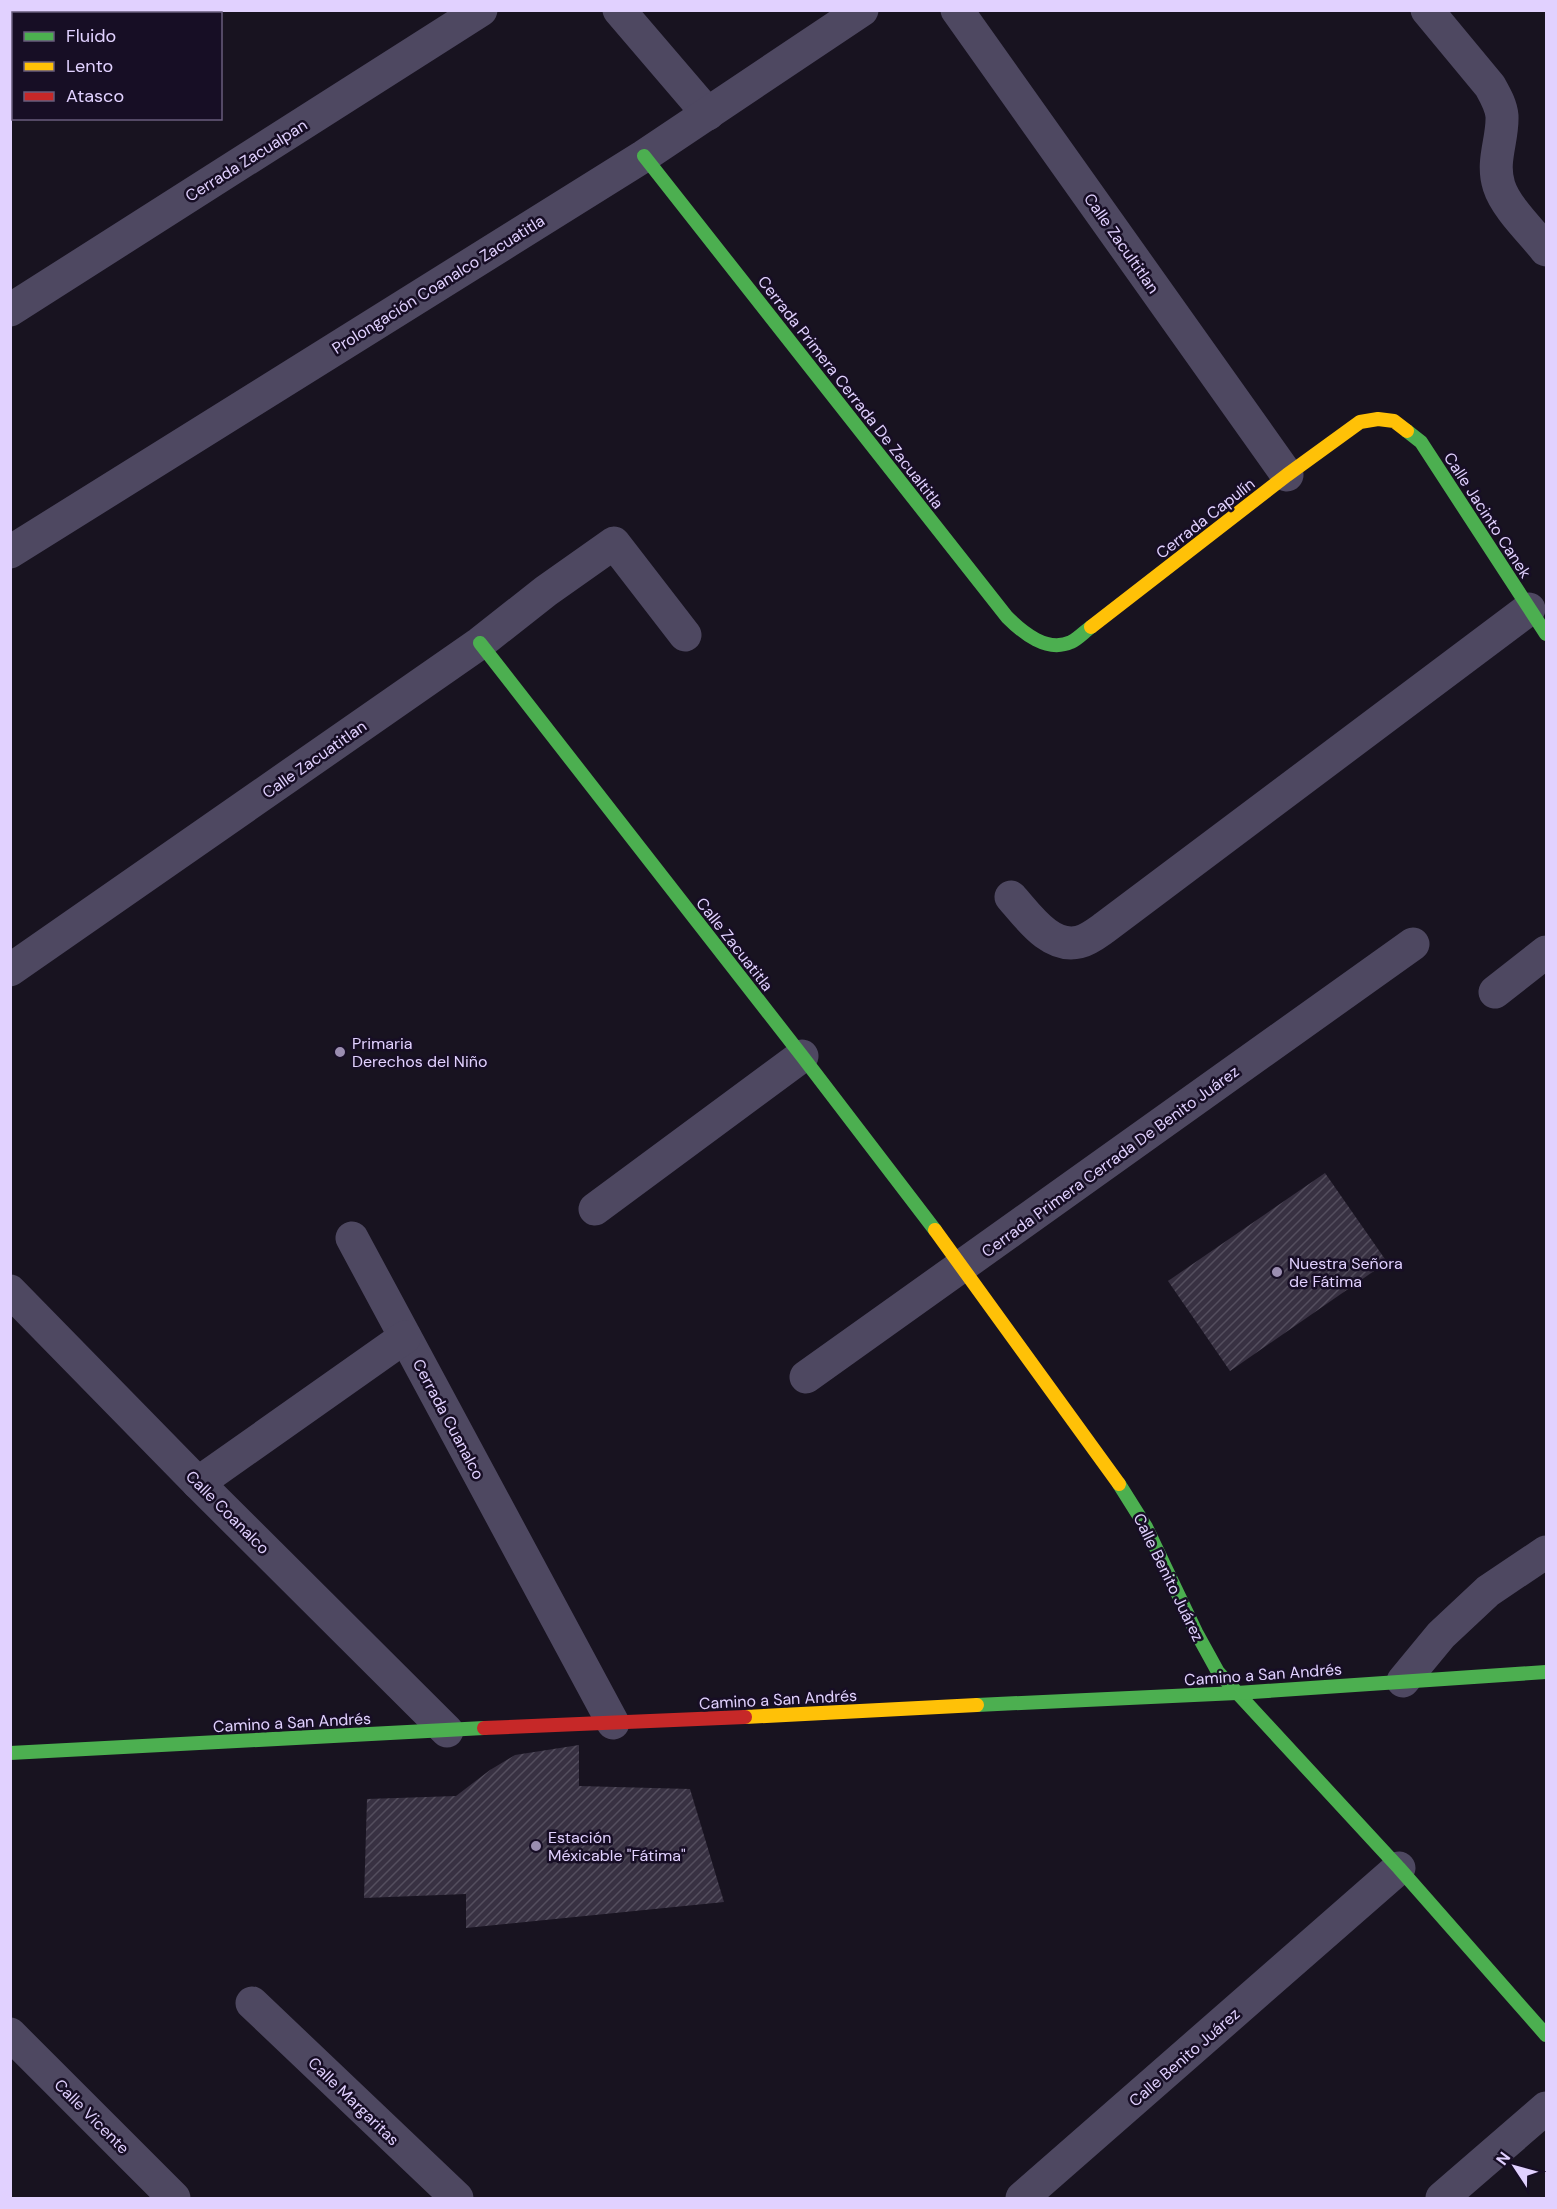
<svg xmlns="http://www.w3.org/2000/svg" width="1557" height="2209" viewBox="0 0 1557 2209" font-family="'DM Sans',sans-serif">
	<style>
		.building { fill: url(#building-hatch) }
		.lines { fill: none; stroke-linecap: round; stroke-linejoin: round }
		.street { stroke: #4e4861; stroke-width: 33 }
		.fast { stroke: #4caf50; stroke-width: 14 }
		.slow { stroke: #ffc107; stroke-width: 14 }
		.jam { stroke: #c62828; stroke-width: 14 }
		.poi-dot { fill: #9b8eb1; stroke: #170e25; stroke-width: 2 }
		.labels { text-anchor: middle; stroke-width: 5; stroke-linejoin: round; paint-order: stroke }
		.street-label { font-size: 16px; fill: #e1d1ff; stroke: #170e25 }
		.poi-label { font-size: 16px; fill: #e1d1ff; stroke: #170e25; text-anchor: start }
	</style>
	<defs>
		<pattern id="building-hatch" width="6" height="6" patternUnits="userSpaceOnUse" patternTransform="scale(1.5)"><rect width="6" height="6" fill="#383142"/><path d="M-1 1l2-2M0 6l6-6M5 7l2-2" fill="none" stroke="#544e5e"/></pattern>
	</defs>
	<rect width="100%" height="100%" fill="#181320"/>
	<!-- building -->
	<g class="building">
		<polygon points="1325,1173 1387,1262 1230,1371 1168,1281"/>
		<polygon points="579,1745 579,1786 690,1789 724,1902 466,1928 466,1894 364,1898 367,1799 456,1796 490,1770 515,1755"/>
	</g>
	<g class="lines">
		<!-- street -->
		<g class="street">
			<polyline points="619,10 708,114"/>
			<polyline points="957,10 1287,475"/>
			<path d="M1427,10L1490,86C1495,95 1501,105 1502,116C1503,140 1491,161 1499,186C1506,208 1532,232 1546,250"/>
			<polyline points="10,11 12,10"/>
			<polyline points="10,310 481,10"/>
			<polyline points="10,552 644,156 862,10"/>
			<path d="M1011,897C1028,916 1050,949 1079,942C1088,940 1097,933 1104,928L1529,609"/>
			<polyline points="10,970 480,643 546,591 614,543 685,635"/>
			<polyline points="1495,992 1546,952"/>
			<polyline points="595,1209 802,1056"/>
			<polyline points="352,1238 613,1723"/>
			<polyline points="10,1291 198,1483 447,1731"/>
			<polyline points="806,1377 1413,944"/>
			<polyline points="198,1483 405,1337"/>
			<polyline points="1403,1681 1441,1635 1488,1591 1546,1552"/>
			<polyline points="252,2003 457,2198"/>
			<polyline points="10,2034 174,2198"/>
			<polyline points="1022,2198 1399,1868"/>
			<polyline points="1442,2198 1546,2108"/>
		</g>
		<!-- fast -->
		<g class="fast">
			<path d="M644,156L1007,617C1023,633 1047,653 1071,642C1078,639 1085,631 1091,627"/>
			<polyline points="1407,431 1421,442 1546,634"/>
			<polyline points="480,643 802,1056 935,1230"/>
			<polyline points="1119,1484 1146,1527 1196,1632 1218,1672 1399,1868 1546,2035"/>
			<polyline points="977,1705 1237,1693 1546,1672"/>
			<polyline points="10,1753 484,1728"/>
		</g>
		<!-- slow -->
		<g class="slow">
			<polyline points="1091,627 1287,475 1360,422 1378,419 1394,421 1407,431"/>
			<polyline points="935,1230 1119,1484"/>
			<polyline points="745,1717 977,1705"/>
		</g>
		<!-- jam -->
		<polyline class="jam" points="484,1728 745,1717"/>
	</g>
	<!-- markers -->
	<g class="poi-dot">
		<circle cx="340" cy="1052" r="6"/>
		<circle cx="1277" cy="1272" r="6"/>
		<circle cx="536" cy="1846" r="6"/>
	</g>
	<g class="labels">
		<!-- street labels -->
		<g class="street-label">
			<text transform="translate(246 160) rotate(-32)" y="6">Cerrada Zacualpan</text>
			<text transform="translate(1122 243) rotate(55)" y="6">Calle Zacultitlan</text>
			<text transform="translate(438 284) rotate(-32)" y="6">Prolongación Coanalco Zacuatitla</text>
			<text transform="translate(851 392) rotate(52)" y="6">Cerrada Primera Cerrada De Zacualtitla</text>
			<text transform="translate(1488 515) rotate(57)" y="6">Calle Jacinto Canek</text>
			<text transform="translate(1205 518) rotate(-38)" y="6">Cerrada Capulín</text>
			<text transform="translate(314 759) rotate(-35)" y="6">Calle Zacuatitlan</text>
			<text transform="translate(735 944) rotate(52)" y="6">Calle Zacuatitla</text>
			<text transform="translate(1110 1161) rotate(-36)" y="6">Cerrada Primera Cerrada De Benito Juárez</text>
			<text transform="translate(449 1419) rotate(62)" y="6">Cerrada Cuanalco</text>
			<text transform="translate(228 1512) rotate(45)" y="6">Calle Coanalco</text>
			<text transform="translate(1169 1577) rotate(64)" y="6">Calle Benito Juárez</text>
			<text transform="translate(1263 1674) rotate(-4)" y="6">Camino a San Andrés</text>
			<text transform="translate(778 1699) rotate(-3)" y="6">Camino a San Andrés</text>
			<text transform="translate(292 1722) rotate(-3)" y="6">Camino a San Andrés</text>
			<text transform="translate(1184 2057) rotate(-41)" y="6">Calle Benito Juárez</text>
			<text transform="translate(354 2101) rotate(44)" y="6">Calle Margaritas</text>
			<text transform="translate(92 2116) rotate(45)" y="6">Calle Vicente</text>
		</g>
		<!-- poi labels -->
		<g class="poi-label">
			<text x="352" y="1049">Primaria<tspan x="352" dy="18">Derechos del Niño</tspan></text>
			<text x="1289" y="1269">Nuestra Señora<tspan x="1289" dy="18">de Fátima</tspan></text>
			<text x="548" y="1843">Estación<tspan x="548" dy="18">Méxicable "Fátima"</tspan></text>
		</g>
	</g>
	<!-- border -->
	<rect width="1557" height="2209" fill="none" stroke="#e1d1ff" stroke-width="24"/>
	<!-- legend -->
	<rect x="12" y="12" width="210" height="108" fill="#170e25" stroke="#685c7c" stroke-width="1.5"/>
	<rect x="24" y="32" width="30" height="9" fill="#4caf50" stroke="#685c7c" stroke-width="1.5"/>
	<text x="66" y="42" font-size="18" fill="#e1d1ff">Fluido</text>
	<rect x="24" y="62" width="30" height="9" fill="#ffc107" stroke="#685c7c" stroke-width="1.5"/>
	<text x="66" y="72" font-size="18" fill="#e1d1ff">Lento</text>
	<rect x="24" y="92" width="30" height="9" fill="#c62828" stroke="#685c7c" stroke-width="1.5"/>
	<text x="66" y="102" font-size="18" fill="#e1d1ff">Atasco</text>
	<!-- north arrow -->
	<g transform="translate(1515 2167) rotate(306)" stroke="#170e25" stroke-width="4.5" paint-order="stroke">
	<path d="M0-4.5L10 22L0 15L-10 22Z" fill="#e1d1ff"/>
	<text y="-9" font-size="16" font-weight="bold" text-anchor="middle" fill="#e1d1ff">N</text>
	</g>
</svg>
